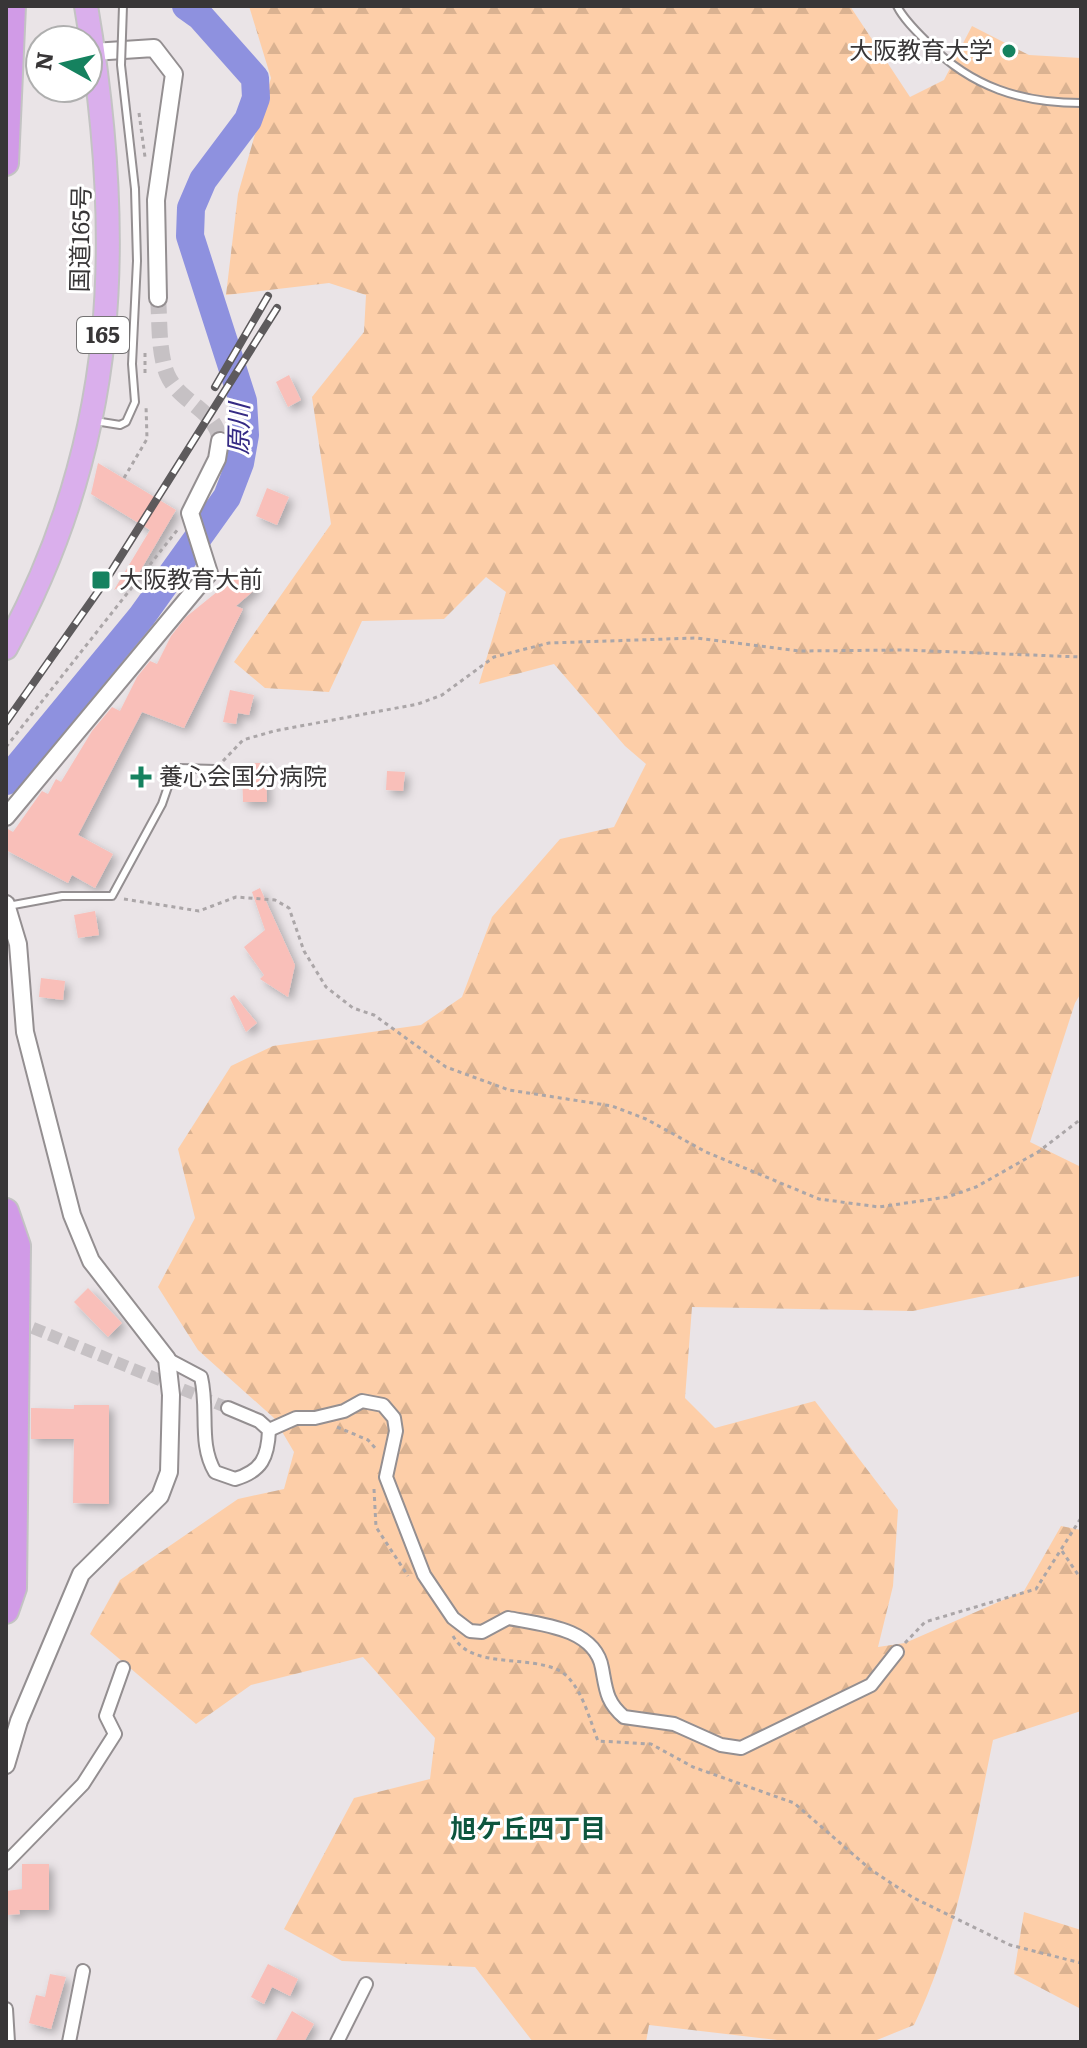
<svg xmlns="http://www.w3.org/2000/svg" width="1087" height="2048" viewBox="0 0 1087 2048" font-family="Literata,'Noto Sans JP',serif">
	<style>
		.forest { fill: url(#forest-firs) }
		.lines { fill: none; stroke-linecap: round; stroke-linejoin: round }
		.river { stroke: #8e91df; stroke-width: 28 }
		.building { fill: #f9bfb9; filter: url(#shadow) }
		.minor-tunnel { stroke: #c6c1c4; stroke-width: 12; stroke-dasharray: 12 6; stroke-linecap: butt }
		.tertiary-tunnel { stroke: #c6c1c4; stroke-width: 16; stroke-dasharray: 16 8; stroke-linecap: butt }
		.service-casing { stroke: #948f91; stroke-width: 10 }
		.minor-casing { stroke: #948f91; stroke-width: 16 }
		.tertiary-casing { stroke: #948f91; stroke-width: 20 }
		.trunk-casing { stroke: #c3c3c3; stroke-width: 26 }
		.motorway-casing { stroke: #c3c3c3; stroke-width: 28 }
		.path { stroke: #aba6a8; stroke-width: 3; stroke-dasharray: 4 4; stroke-linecap: butt }
		.service { stroke: #fff; stroke-width: 6 }
		.minor { stroke: #fff; stroke-width: 12 }
		.tertiary { stroke: #fff; stroke-width: 16 }
		.trunk { stroke: #daafec; stroke-width: 22 }
		.motorway { stroke: #d19be7; stroke-width: 24 }
		.rail-casing { stroke: #5d5a5c; stroke-width: 8 }
		.rail { stroke: #fff; stroke-width: 5; stroke-dasharray: 15; stroke-linecap: butt }
		.service-bridge-casing { stroke: #948f91; stroke-width: 10; stroke-linecap: butt }
		.service-bridge { stroke: #fff; stroke-width: 6 }
		.poi-dot { fill: #15825f; stroke: #fff; stroke-width: 3 }
		.labels { text-anchor: middle; stroke-width: 6; stroke-linejoin: round; paint-order: stroke }
		.shield { fill: #fff; stroke: #747273; stroke-width: 2 }
		.shield-label { font-size: 22px; font-weight: bold; fill: #383637 }
		.poi-label { font-size: 24px; fill: #383637; stroke: #fff; text-anchor: start }
		.street-label { font-size: 24px; fill: #383637; stroke: #fff }
		.water-label { font-size: 26px; font-style: italic; fill: #342a84; stroke: #fff }
		.neighbourhood-label { font-size: 26px; font-weight: bold; fill: #0d563e; stroke: #fff }
	</style>
	<defs>
		<pattern id="forest-firs" width="22" height="20" patternUnits="userSpaceOnUse" patternTransform="scale(2)"><rect width="22" height="20" fill="#fdcea8"/><path d="M5 1l3.5 6h-7zM16 11l3.5 6h-7z" fill="#dab291"/></pattern>
		<filter id="shadow"><feDropShadow dx="4.5" dy="4.5" stdDeviation="4" flood-color="#0004"/></filter>
	</defs>
	<rect width="100%" height="100%" fill="#eae4e7"/>
	<!-- forest -->
	<g class="forest">
		<path d="M249,6H850L910,97L944,80L972,26L1029,55L1081,58V993L1075,1003L1030,1142L1081,1167V1271L1079,1276L913,1311L692,1307L685,1398L715,1428L815,1401L898,1510L893,1586L878,1647L905,1643L1024,1591L1061,1526L1081,1530V1711L993,1740C973,1837 957,1936 914,2025L872,2042H795L649,2025L646,2042H533L475,1967L342,1961L284,1929L354,1798L430,1779L435,1738L363,1657L251,1685L196,1724L90,1634L120,1580L238,1499L284,1489L294,1452L274,1418L198,1350L158,1287L195,1218L178,1149L231,1066L273,1046L421,1025L462,997L492,917L560,839L614,827L646,764L625,746L554,664L479,684L506,592L486,577L444,619L362,621L329,692L265,688L234,662L331,524L312,397L364,332L366,295L329,283L226,295L238,194L271,78Z"/>
		<polygon points="1024,1912 1081,1930 1081,2009 1014,1974"/>
	</g>
	<g class="lines">
		<!-- river -->
		<polyline class="river" points="6,781 142,616 227,497 240,463 245,435 243,401 190,236 191,208 203,180 248,120 256,98 255,78 200,16 186,6"/>
	</g>
	<!-- building -->
	<g class="building">
		<polygon points="289,375 301,400 288,407 276,382"/>
		<polygon points="98,463 176,510 136,578 114,590 150,530 91,494"/>
		<polygon points="267,488 289,497 277,525 256,516"/>
		<polygon points="244,570 258,587 236,606 243,609 184,728 142,712 78,835 113,854 95,888 72,875 68,883 6,850 6,828 13,832 42,791 48,794 56,779 61,782 92,731 112,707 120,711 137,677 150,661 157,664 171,636 186,617"/>
		<polygon points="230,690 254,695 249,715 238,713 236,724 223,722"/>
		<polygon points="242,763 266,763 267,802 243,802"/>
		<polygon points="387,771 405,772 403,791 386,790"/>
		<polygon points="260,888 295,965 288,997 260,979 264,975 244,947 265,930 252,892"/>
		<polygon points="95,911 99,935 78,938 74,915"/>
		<polygon points="41,978 65,981 63,1000 39,997"/>
		<polygon points="234,995 257,1023 246,1032 230,998"/>
		<polygon points="88,1288 122,1323 108,1337 74,1302"/>
		<polygon points="74,1405 109,1405 109,1504 73,1503 74,1439 31,1439 31,1408 74,1409"/>
		<polygon points="22,1864 49,1864 49,1910 19,1910 20,1914 6,1915 6,1891 22,1889"/>
		<polygon points="268,1964 298,1979 290,1996 272,1987 264,2004 251,1997"/>
		<polygon points="50,1974 66,1977 51,2029 29,2023 36,1995 45,1997"/>
		<polygon points="292,2011 314,2024 304,2042 275,2042"/>
	</g>
	<g class="lines">
		<!-- minor-tunnel -->
		<polyline class="minor-tunnel" points="16,1321 228,1408"/>
		<!-- tertiary-tunnel -->
		<path class="tertiary-tunnel" d="M158,298C160,322 158,351 167,374C179,403 216,409 220,441"/>
		<defs>
			<g id="service">
				<path d="M897,6C904,20 918,33 929,44C972,87 1021,103 1081,103"/>
				<polyline points="95,421 120,425 126,422 135,402 132,364 137,261 135,189"/>
				<polyline points="8,906 62,896 112,896 162,804 173,772 179,768 215,769"/>
			</g>
			<g id="minor">
				<path d="M167,1359L201,1377C209,1411 198,1443 215,1472L235,1479C262,1471 268,1457 269,1430L259,1421L228,1408"/>
				<path d="M269,1430L296,1418H315L344,1411L362,1401L383,1405L394,1418L396,1431L386,1477L424,1575L453,1618L470,1631L482,1632L508,1618C540,1624 595,1628 602,1668C606,1689 606,1702 624,1717L674,1724L721,1745L741,1748L871,1685L897,1652"/>
				<polyline points="6,1863 83,1784 115,1734 106,1716 123,1668"/>
				<polyline points="6,2009 8,2042"/>
				<polyline points="69,2042 83,1971"/>
				<polyline points="337,2042 366,1984"/>
			</g>
			<g id="tertiary">
				<polyline points="93,52 154,48 174,74 156,200 158,298"/>
				<polyline points="6,817 209,573 190,513 217,459 220,441"/>
				<polyline points="6,904 18,944 25,1032 72,1215 91,1261 167,1359 171,1395 169,1472 160,1496 81,1574 19,1721 6,1765"/>
			</g>
			<path id="trunk" d="M6,648C120,440 125,235 86,6"/>
			<g id="motorway">
				<polyline points="6,163 13,6"/>
				<polyline points="6,1211 18,1246 14,1588 6,1611"/>
			</g>
		</defs>
		<!-- service casing -->
		<use href="#service" class="service-casing"/>
		<!-- minor casing -->
		<use href="#minor" class="minor-casing"/>
		<!-- tertiary casing -->
		<use href="#tertiary" class="tertiary-casing"/>
		<!-- trunk casing -->
		<use href="#trunk" class="trunk-casing"/>
		<!-- motorway casing -->
		<use href="#motorway" class="motorway-casing"/>
		<!-- path -->
		<g class="path">
			<polyline points="139,113 145,157"/>
			<polyline points="145,353 145,377"/>
			<polyline points="124,478 147,439 146,405"/>
			<polyline points="6,747 178,529"/>
			<polyline points="223,761 243,740 274,731 418,704 442,695 494,657 549,643 696,638 799,651 905,650 1081,657"/>
			<polyline points="124,899 199,911 236,897 275,900 289,908 304,951 326,987 353,1008 374,1015 446,1067 509,1090 612,1106 646,1119 706,1152 819,1199 879,1207 947,1197 976,1187 1038,1152 1081,1119"/>
			<polyline points="337,1427 368,1440 377,1450"/>
			<polyline points="374,1489 376,1527 408,1576"/>
			<polyline points="1062,1551 1081,1579"/>
			<path d="M453,1636C472,1670 528,1654 560,1671C581,1683 590,1721 598,1741L651,1744L693,1767L794,1803L870,1869L912,1897L1010,1945L1081,1963"/>
			<polyline points="905,1643 925,1622 1036,1589 1081,1518"/>
		</g>
		<!-- service -->
		<use href="#service" class="service"/>
		<!-- minor -->
		<use href="#minor" class="minor"/>
		<!-- tertiary -->
		<use href="#tertiary" class="tertiary"/>
		<!-- trunk -->
		<use href="#trunk" class="trunk"/>
		<!-- motorway -->
		<use href="#motorway" class="motorway"/>
		<defs>
			<g id="rail">
				<polyline points="215,387 268,296"/>
				<polyline points="6,722 104,583 277,308"/>
			</g>
		</defs>
		<!-- rail casing -->
		<use href="#rail" class="rail-casing"/>
		<!-- rail -->
		<use href="#rail" class="rail"/>
		<defs>
			<polyline id="service-bridge" points="123,6 121,65 135,189"/>
		</defs>
		<!-- service-bridge casing -->
		<use href="#service-bridge" class="service-bridge-casing"/>
		<!-- service-bridge -->
		<use href="#service-bridge" class="service-bridge"/>
	</g>
	<!-- markers -->
	<g class="poi-dot">
		<circle cx="1009" cy="51" r="8"/>
		<rect x="91" y="570" width="20" height="20" rx="4"/>
		<path d="M137 765h8v8h8v8h-8v8h-8v-8h-8v-8h8z"/>
	</g>
	<g class="labels">
		<!-- shield labels -->
		<rect class="shield" x="77" y="317" width="52" height="36" rx="6"/>
		<g class="shield-label">
			<text x="103" y="343">165</text>
		</g>
		<!-- poi labels -->
		<g class="poi-label">
			<text x="993" y="59" text-anchor="end">大阪教育大学</text>
			<text x="119" y="588">大阪教育大前</text>
			<text x="159" y="785">養心会国分病院</text>
		</g>
		<!-- street labels -->
		<g class="street-label">
			<text transform="translate(81 239) rotate(-89)" y="8">国道165号</text>
		</g>
		<!-- water labels -->
		<g class="water-label">
			<text transform="translate(239 429) rotate(-89)" y="9">原川</text>
		</g>
		<!-- neighbourhood labels -->
		<g class="neighbourhood-label">
			<text x="528" y="1838">旭ケ丘四丁目</text>
		</g>
	</g>
	<!-- border -->
	<rect width="1087" height="2048" fill="none" stroke="#383637" stroke-width="16"/>
	<!-- north arrow -->
	<g transform="translate(64 64) rotate(278)"><circle r="38" fill="#ffffff" stroke="#afafaf" stroke-width="2"/>
	<path d="M0-6L14 30L0 20L-14 30Z" fill="#15825f"/>
	<text y="-12" font-size="22" font-weight="bold" text-anchor="middle" fill="#383637">N</text>
	</g>
</svg>
